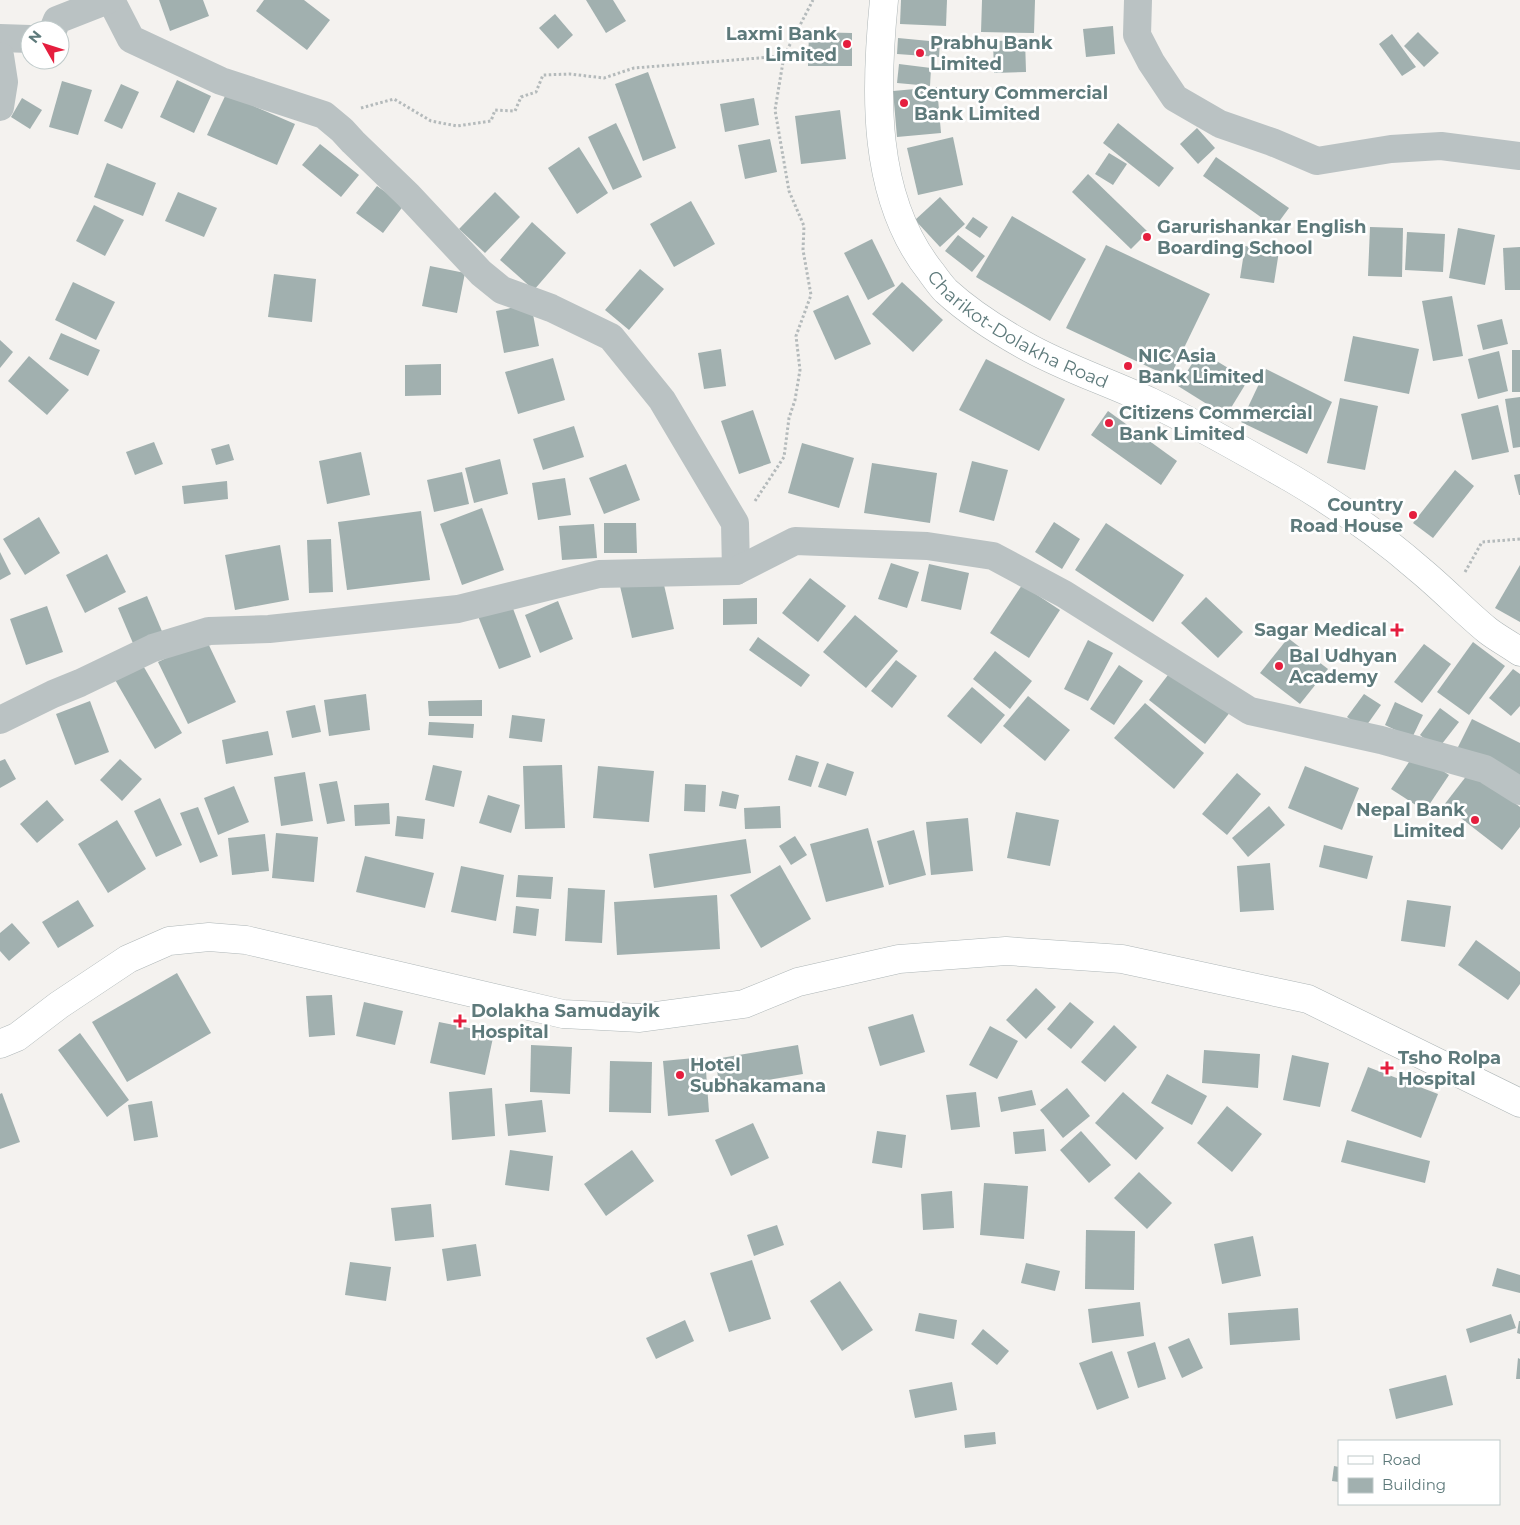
<svg xmlns="http://www.w3.org/2000/svg" width="1520" height="1525" viewBox="0 0 1520 1525" font-family="Montserrat,sans-serif">
	<style>
		.building { fill: #a1b0af }
		.lines { fill: none; stroke-linecap: round; stroke-linejoin: round }
		.major-casing { stroke: #aeb6b7; stroke-width: 29 }
		.path { stroke: #b4babb; stroke-width: 3; stroke-dasharray: 2.5 2.5; stroke-linecap: butt }
		.minor { stroke: #bac2c3; stroke-width: 28 }
		.major { stroke: #fff; stroke-width: 28 }
		.poi-dot { fill: #e51e3e; stroke: #fff; stroke-width: 2 }
		.labels { text-anchor: middle; stroke-width: 5; stroke-linejoin: round; paint-order: stroke }
		.poi-label { font-size: 18px; font-weight: bold; fill: #5e7a7b; stroke: #fff; text-anchor: start }
		.street-label { font-size: 18px; fill: #5e7a7b; stroke: #fff }
	</style>
	<rect width="100%" height="100%" fill="#f4f2ef"/>
	<!-- building -->
	<g class="building">
		<polygon points="159,0 203,0 209,16 170,31"/>
		<polygon points="264,0 304,0 330,20 307,50 256,11"/>
		<polygon points="586,0 613,0 626,21 606,33"/>
		<polygon points="901,0 947,0 946,26 900,24"/>
		<polygon points="982,0 1035,0 1034,33 981,32"/>
		<polygon points="555,14 573,35 558,49 539,28"/>
		<polygon points="1113,26 1115,54 1086,57 1083,29"/>
		<polygon points="809,32 852,33 852,66 808,66"/>
		<polygon points="1418,32 1439,53 1424,67 1404,46"/>
		<polygon points="1392,34 1416,67 1402,76 1379,44"/>
		<polygon points="898,38 940,42 939,57 897,54"/>
		<polygon points="1025,40 1026,72 994,73 993,41"/>
		<polygon points="899,64 931,68 930,86 897,83"/>
		<polygon points="648,72 676,148 643,161 615,84"/>
		<polygon points="177,80 211,96 194,133 160,117"/>
		<polygon points="62,81 92,90 78,135 49,127"/>
		<polygon points="121,84 139,92 122,129 104,121"/>
		<polygon points="937,87 941,133 897,137 893,91"/>
		<polygon points="226,94 295,124 277,165 207,135"/>
		<polygon points="22,98 42,110 30,129 11,117"/>
		<polygon points="754,98 759,125 725,132 720,104"/>
		<polygon points="840,110 846,159 801,164 795,116"/>
		<polygon points="616,123 642,177 613,190 588,137"/>
		<polygon points="1118,123 1174,168 1159,187 1103,143"/>
		<polygon points="1197,128 1215,148 1198,164 1180,144"/>
		<polygon points="953,137 963,185 918,195 907,148"/>
		<polygon points="770,139 777,172 745,179 738,145"/>
		<polygon points="320,144 359,175 341,197 302,165"/>
		<polygon points="579,147 608,193 577,214 548,168"/>
		<polygon points="1109,153 1127,164 1113,185 1095,174"/>
		<polygon points="1216,157 1289,208 1275,227 1203,176"/>
		<polygon points="107,163 156,183 143,216 94,197"/>
		<polygon points="1088,174 1148,232 1131,249 1072,192"/>
		<polygon points="377,186 404,205 383,233 356,213"/>
		<polygon points="178,192 217,208 204,237 165,221"/>
		<polygon points="495,192 520,217 485,253 459,229"/>
		<polygon points="940,197 965,224 940,247 915,220"/>
		<polygon points="691,201 715,244 674,267 650,224"/>
		<polygon points="94,205 124,220 105,256 76,241"/>
		<polygon points="1012,216 1086,259 1050,321 976,277"/>
		<polygon points="973,217 988,227 980,238 965,228"/>
		<polygon points="532,222 566,253 534,290 500,260"/>
		<polygon points="1370,227 1403,228 1402,277 1368,276"/>
		<polygon points="1458,228 1495,235 1485,285 1449,278"/>
		<polygon points="1407,232 1445,234 1443,272 1405,270"/>
		<polygon points="958,235 985,256 972,272 945,251"/>
		<polygon points="872,239 895,286 868,300 844,253"/>
		<polygon points="1106,245 1210,294 1170,377 1066,328"/>
		<polygon points="1245,246 1279,251 1274,283 1240,278"/>
		<polygon points="1520,247 1520,290 1505,290 1503,248"/>
		<polygon points="430,266 465,273 457,313 422,306"/>
		<polygon points="640,269 664,289 629,330 605,310"/>
		<polygon points="274,274 316,279 312,322 268,317"/>
		<polygon points="73,282 115,302 96,340 55,320"/>
		<polygon points="902,282 943,320 913,352 872,314"/>
		<polygon points="848,295 871,344 835,360 813,311"/>
		<polygon points="1452,296 1463,356 1433,361 1422,301"/>
		<polygon points="531,304 539,346 504,353 496,311"/>
		<polygon points="1502,319 1508,344 1483,350 1477,325"/>
		<polygon points="61,333 100,350 88,376 49,359"/>
		<polygon points="1353,336 1419,349 1409,394 1344,381"/>
		<polygon points="0,340 13,352 0,368"/>
		<polygon points="721,349 726,386 704,389 698,353"/>
		<rect x="1512" y="350" width="8" height="42"/>
		<polygon points="1200,351 1248,380 1226,416 1178,386"/>
		<polygon points="1499,351 1508,391 1478,399 1468,359"/>
		<polygon points="29,356 69,390 47,415 8,381"/>
		<polygon points="553,358 565,400 518,414 505,372"/>
		<polygon points="986,359 1065,399 1039,451 959,410"/>
		<polygon points="441,364 441,395 405,396 405,365"/>
		<polygon points="1266,369 1332,402 1307,454 1241,422"/>
		<polygon points="1520,397 1520,447 1513,448 1505,399"/>
		<polygon points="1340,398 1378,406 1365,470 1327,463"/>
		<polygon points="1498,405 1509,452 1472,460 1461,414"/>
		<polygon points="753,410 771,463 739,474 721,421"/>
		<polygon points="1108,411 1177,461 1161,485 1091,435"/>
		<polygon points="574,426 584,457 543,470 533,439"/>
		<polygon points="154,442 163,464 135,475 126,452"/>
		<polygon points="802,443 854,458 839,508 788,493"/>
		<polygon points="229,444 234,460 216,465 211,449"/>
		<polygon points="361,452 370,495 327,504 319,461"/>
		<polygon points="500,459 508,494 474,503 465,468"/>
		<polygon points="972,461 1008,470 994,521 959,512"/>
		<polygon points="872,463 937,473 930,523 864,513"/>
		<polygon points="626,464 640,500 604,514 589,478"/>
		<polygon points="1455,470 1474,486 1433,538 1413,523"/>
		<polygon points="462,472 469,504 434,512 427,480"/>
		<polygon points="1520,474 1520,495 1519,495 1514,475"/>
		<polygon points="565,478 571,515 538,520 532,483"/>
		<polygon points="227,481 228,499 184,504 182,486"/>
		<polygon points="482,508 504,570 462,585 440,524"/>
		<polygon points="421,511 430,580 347,590 338,522"/>
		<polygon points="39,517 60,553 25,575 3,539"/>
		<polygon points="1054,522 1080,539 1062,569 1035,552"/>
		<polygon points="604,523 636,523 637,553 604,553"/>
		<polygon points="1106,523 1184,575 1153,622 1075,570"/>
		<polygon points="594,524 597,558 562,560 559,526"/>
		<polygon points="331,539 333,592 309,593 307,540"/>
		<polygon points="280,545 289,600 235,610 225,555"/>
		<polygon points="0,552 11,574 0,580"/>
		<polygon points="107,554 126,592 85,613 66,575"/>
		<polygon points="891,563 919,572 907,608 878,599"/>
		<polygon points="929,564 969,573 961,610 921,601"/>
		<polygon points="1520,565 1520,622 1495,608"/>
		<polygon points="662,576 674,629 632,638 620,586"/>
		<polygon points="810,578 846,606 818,642 782,613"/>
		<polygon points="1022,585 1060,610 1029,658 990,633"/>
		<polygon points="147,596 164,636 135,648 118,608"/>
		<polygon points="1206,597 1243,632 1218,658 1181,623"/>
		<polygon points="757,598 757,624 723,625 723,599"/>
		<polygon points="558,601 573,639 540,653 525,615"/>
		<polygon points="511,603 531,657 499,669 478,616"/>
		<polygon points="47,606 63,652 26,665 10,619"/>
		<polygon points="855,615 898,651 866,688 823,652"/>
		<polygon points="758,637 810,675 801,687 749,650"/>
		<polygon points="1288,638 1328,669 1300,704 1260,673"/>
		<polygon points="206,639 236,702 188,724 158,662"/>
		<polygon points="1088,640 1113,653 1088,701 1064,689"/>
		<polygon points="1473,642 1505,666 1469,715 1437,692"/>
		<polygon points="1424,644 1451,664 1422,703 1394,682"/>
		<polygon points="995,651 1032,681 1010,709 973,679"/>
		<polygon points="896,660 917,676 892,708 871,691"/>
		<polygon points="141,662 182,733 155,749 114,678"/>
		<polygon points="1119,665 1143,681 1114,725 1090,709"/>
		<polygon points="1174,667 1231,711 1205,744 1149,700"/>
		<polygon points="1513,669 1520,674 1520,706 1511,716 1489,698"/>
		<polygon points="972,687 1005,715 981,744 947,716"/>
		<polygon points="366,694 370,730 329,736 324,700"/>
		<polygon points="1364,694 1381,705 1364,729 1347,717"/>
		<polygon points="1028,696 1070,730 1045,761 1003,726"/>
		<polygon points="482,700 482,716 429,716 428,701"/>
		<polygon points="90,701 109,752 75,765 56,714"/>
		<polygon points="1395,702 1423,715 1412,738 1385,725"/>
		<polygon points="1145,703 1204,753 1174,789 1114,738"/>
		<polygon points="315,705 321,732 292,738 286,711"/>
		<polygon points="1440,708 1459,722 1438,749 1420,735"/>
		<polygon points="512,715 545,719 542,742 509,738"/>
		<polygon points="1472,719 1520,743 1520,781 1457,749"/>
		<polygon points="429,722 474,724 473,738 428,735"/>
		<polygon points="268,731 273,755 226,764 222,740"/>
		<polygon points="1415,753 1449,775 1425,811 1391,789"/>
		<polygon points="796,755 819,762 811,787 788,780"/>
		<polygon points="5,759 16,779 0,788 0,761"/>
		<polygon points="120,759 142,779 122,801 100,780"/>
		<polygon points="827,763 854,772 846,796 818,787"/>
		<polygon points="433,765 462,771 454,807 425,800"/>
		<polygon points="562,765 565,828 525,829 523,766"/>
		<polygon points="598,766 654,771 649,822 593,818"/>
		<polygon points="1305,766 1359,788 1342,830 1288,808"/>
		<polygon points="1471,770 1520,807 1520,827 1502,850 1444,805"/>
		<polygon points="305,772 313,821 281,826 274,777"/>
		<polygon points="1237,773 1261,794 1227,835 1202,814"/>
		<polygon points="337,781 345,821 327,824 319,784"/>
		<polygon points="685,784 706,785 705,812 684,811"/>
		<polygon points="234,786 249,822 218,835 204,798"/>
		<polygon points="722,791 739,795 736,809 719,806"/>
		<polygon points="488,795 520,805 511,833 479,823"/>
		<polygon points="160,798 182,845 156,857 134,811"/>
		<polygon points="47,800 64,820 37,843 20,824"/>
		<polygon points="389,803 390,824 355,826 354,805"/>
		<polygon points="780,806 781,828 745,829 744,808"/>
		<polygon points="1269,806 1285,825 1248,857 1232,838"/>
		<polygon points="198,807 218,856 200,863 180,813"/>
		<polygon points="1016,812 1059,820 1050,866 1007,858"/>
		<polygon points="397,816 425,819 423,839 395,836"/>
		<polygon points="968,818 973,871 931,875 926,822"/>
		<polygon points="117,820 146,869 108,893 78,844"/>
		<polygon points="868,828 884,887 826,902 810,844"/>
		<polygon points="914,830 926,875 889,885 877,841"/>
		<polygon points="276,833 318,837 314,882 272,878"/>
		<polygon points="265,834 269,871 232,875 228,838"/>
		<polygon points="795,836 807,855 791,865 779,846"/>
		<polygon points="746,839 751,873 654,888 649,854"/>
		<polygon points="1324,845 1373,856 1367,879 1319,867"/>
		<polygon points="365,856 434,873 425,908 356,892"/>
		<polygon points="1270,863 1274,910 1240,912 1237,866"/>
		<polygon points="780,865 811,919 761,948 730,895"/>
		<polygon points="461,866 504,875 496,921 451,912"/>
		<polygon points="518,875 553,877 551,899 516,897"/>
		<polygon points="568,888 605,890 602,943 565,941"/>
		<polygon points="717,895 720,949 617,955 614,902"/>
		<polygon points="78,900 94,926 58,948 42,922"/>
		<polygon points="1407,900 1451,906 1445,947 1401,941"/>
		<polygon points="516,906 539,909 536,936 513,933"/>
		<polygon points="12,923 30,943 9,961 0,951 0,933"/>
		<polygon points="1476,940 1520,972 1520,984 1508,1000 1458,965"/>
		<polygon points="177,973 211,1033 127,1082 92,1022"/>
		<polygon points="1036,988 1056,1007 1026,1039 1006,1020"/>
		<polygon points="332,995 335,1035 309,1037 306,996"/>
		<polygon points="364,1002 403,1011 395,1045 356,1036"/>
		<polygon points="1070,1002 1094,1022 1071,1049 1047,1029"/>
		<polygon points="913,1014 925,1052 880,1066 868,1027"/>
		<polygon points="439,1022 494,1033 485,1075 430,1063"/>
		<polygon points="1114,1025 1137,1047 1105,1082 1081,1062"/>
		<polygon points="990,1026 1018,1041 997,1079 969,1065"/>
		<polygon points="80,1033 129,1100 107,1117 58,1050"/>
		<polygon points="531,1045 572,1047 570,1094 530,1092"/>
		<polygon points="798,1045 803,1074 720,1088 715,1059"/>
		<polygon points="1204,1050 1260,1054 1258,1088 1202,1083"/>
		<polygon points="1292,1055 1329,1063 1320,1107 1283,1100"/>
		<polygon points="705,1057 709,1112 668,1116 663,1061"/>
		<polygon points="610,1061 652,1062 651,1113 609,1112"/>
		<polygon points="1368,1067 1438,1094 1421,1138 1351,1111"/>
		<polygon points="1167,1074 1207,1096 1192,1125 1151,1103"/>
		<polygon points="492,1088 495,1136 452,1140 449,1092"/>
		<polygon points="1067,1088 1090,1116 1063,1138 1040,1110"/>
		<polygon points="1032,1090 1036,1105 1001,1112 998,1097"/>
		<polygon points="976,1092 980,1127 951,1130 946,1095"/>
		<polygon points="1123,1092 1164,1128 1136,1160 1095,1123"/>
		<polygon points="2,1093 20,1142 0,1149 0,1094"/>
		<polygon points="542,1100 546,1132 508,1136 505,1104"/>
		<polygon points="152,1101 158,1137 134,1141 128,1105"/>
		<polygon points="1227,1106 1262,1134 1232,1172 1197,1143"/>
		<polygon points="753,1123 769,1158 731,1176 715,1140"/>
		<polygon points="1044,1129 1046,1151 1015,1154 1013,1132"/>
		<polygon points="877,1131 906,1135 902,1168 872,1163"/>
		<polygon points="1081,1131 1111,1165 1089,1183 1060,1150"/>
		<polygon points="1347,1140 1430,1161 1425,1183 1341,1162"/>
		<polygon points="510,1150 553,1156 549,1191 505,1185"/>
		<polygon points="632,1150 654,1181 606,1216 584,1184"/>
		<polygon points="1139,1172 1172,1203 1147,1229 1114,1198"/>
		<polygon points="984,1183 1028,1186 1024,1239 980,1235"/>
		<polygon points="952,1191 954,1228 923,1230 921,1194"/>
		<polygon points="431,1204 434,1237 395,1241 391,1208"/>
		<polygon points="777,1225 784,1245 754,1256 747,1235"/>
		<polygon points="1086,1230 1135,1231 1134,1290 1085,1289"/>
		<polygon points="1253,1236 1261,1276 1222,1284 1214,1244"/>
		<polygon points="476,1244 481,1276 447,1281 442,1249"/>
		<polygon points="752,1260 771,1319 729,1332 710,1273"/>
		<polygon points="350,1262 391,1267 386,1301 345,1295"/>
		<polygon points="1026,1263 1060,1271 1055,1291 1021,1283"/>
		<polygon points="1497,1268 1520,1275 1520,1293 1492,1286"/>
		<polygon points="840,1281 873,1330 842,1351 810,1301"/>
		<polygon points="1140,1302 1144,1336 1092,1343 1088,1309"/>
		<polygon points="1298,1308 1300,1340 1230,1345 1228,1313"/>
		<polygon points="919,1313 957,1320 954,1339 915,1331"/>
		<polygon points="1511,1314 1516,1328 1470,1343 1466,1329"/>
		<polygon points="685,1320 694,1341 656,1359 646,1338"/>
		<polygon points="1519,1321 1520,1321 1520,1334 1517,1333"/>
		<polygon points="983,1329 1009,1351 997,1365 971,1344"/>
		<polygon points="1189,1338 1203,1368 1182,1378 1168,1347"/>
		<polygon points="1155,1342 1166,1379 1138,1388 1127,1352"/>
		<polygon points="1112,1351 1129,1398 1097,1410 1079,1363"/>
		<polygon points="1518,1358 1520,1359 1520,1379 1516,1379"/>
		<polygon points="1446,1375 1453,1405 1396,1419 1389,1389"/>
		<polygon points="952,1382 957,1410 915,1418 909,1390"/>
		<polygon points="995,1432 996,1444 965,1448 964,1435"/>
		<polygon points="1334,1466 1339,1467 1339,1482 1332,1481"/>
	</g>
	<g class="lines">
		<defs>
			<g id="major">
				<path id="s1" d="M884,0C875,90 871,197 931,272C936,279 941,286 946,291C970,313 997,330 1024,345C1064,368 1109,382 1151,402C1199,425 1245,452 1291,478C1337,505 1380,535 1420,570C1443,589 1464,611 1487,630C1497,638 1509,644 1520,652"/>
				<polyline points="0,1044 17,1037 59,1005 128,959 169,941 209,937 246,940 563,1014 640,1018 744,1004 798,982 899,959 1006,951 1122,959 1308,999 1520,1103"/>
			</g>
		</defs>
		<!-- major casing -->
		<use href="#major" class="major-casing"/>
		<!-- path -->
		<g class="path">
			<polyline points="361,108 394,99 431,121 457,126 491,121 495,110 515,111 521,97 536,92 543,75 570,74 604,78 634,68 784,56"/>
			<polyline points="755,501 784,457 789,418 795,400 800,370 796,336 811,295 803,250 804,226 789,191 775,110 784,56 813,0"/>
			<polyline points="1465,572 1482,542 1520,539"/>
		</g>
		<!-- minor -->
		<g class="minor">
			<polyline points="111,0 131,39 221,81 324,115 342,130 353,142 408,195 481,273 502,290 551,308 611,337 662,400 735,523 736,571"/>
			<polyline points="1138,0 1137,35 1151,62 1175,98 1220,124 1272,142 1317,161 1391,149 1441,146 1520,156"/>
			<polyline points="53,30 57,20 108,0"/>
			<polyline points="0,38 30,39"/>
			<polyline points="0,56 4,82 0,107"/>
			<polyline points="0,720 53,694 80,683 153,648 209,631 269,629 458,609 599,574 736,571 795,541 927,546 993,556 1064,594 1250,711 1381,740 1485,769 1520,791"/>
		</g>
		<!-- major -->
		<use href="#major" class="major"/>
	</g>
	<!-- markers -->
	<g class="poi-dot">
		<circle cx="847" cy="44" r="5"/>
		<circle cx="920" cy="53" r="5"/>
		<circle cx="904" cy="103" r="5"/>
		<circle cx="1147" cy="237" r="5"/>
		<circle cx="1128" cy="366" r="5"/>
		<circle cx="1109" cy="423" r="5"/>
		<circle cx="1413" cy="515" r="5"/>
		<path d="M1394.5 622.5h5v5h5v5h-5v5h-5v-5h-5v-5h5z"/>
		<circle cx="1279" cy="666" r="5"/>
		<circle cx="1475" cy="820" r="5"/>
		<path d="M457.5 1013.5h5v5h5v5h-5v5h-5v-5h-5v-5h5z"/>
		<path d="M1384.5 1060.5h5v5h5v5h-5v5h-5v-5h-5v-5h5z"/>
		<circle cx="680" cy="1075" r="5"/>
	</g>
	<g class="labels">
		<!-- poi labels -->
		<g class="poi-label">
			<text x="837" y="40" text-anchor="end">Laxmi Bank<tspan x="837" dy="21">Limited</tspan></text>
			<text x="930" y="49">Prabhu Bank<tspan x="930" dy="21">Limited</tspan></text>
			<text x="914" y="99">Century Commercial<tspan x="914" dy="21">Bank Limited</tspan></text>
			<text x="1157" y="233">Garurishankar English<tspan x="1157" dy="21">Boarding School</tspan></text>
			<text x="1138" y="362">NIC Asia<tspan x="1138" dy="21">Bank Limited</tspan></text>
			<text x="1119" y="419">Citizens Commercial<tspan x="1119" dy="21">Bank Limited</tspan></text>
			<text x="1403" y="511" text-anchor="end">Country<tspan x="1403" dy="21">Road House</tspan></text>
			<text x="1387" y="636" text-anchor="end">Sagar Medical</text>
			<text x="1289" y="662">Bal Udhyan<tspan x="1289" dy="21">Academy</tspan></text>
			<text x="1465" y="816" text-anchor="end">Nepal Bank<tspan x="1465" dy="21">Limited</tspan></text>
			<text x="471" y="1017">Dolakha Samudayik<tspan x="471" dy="21">Hospital</tspan></text>
			<text x="1398" y="1064">Tsho Rolpa<tspan x="1398" dy="21">Hospital</tspan></text>
			<text x="690" y="1071">Hotel<tspan x="690" dy="21">Subhakamana</tspan></text>
		</g>
		<!-- street labels -->
		<g class="street-label">
			<text dy="6" stroke="none"><textPath href="#s1" startOffset="389">Charikot-Dolakha Road</textPath></text>
		</g>
	</g>
	<!-- legend -->
	<rect x="1338" y="1440" width="162" height="65" fill="#ffffff" stroke="#bfcaca"/>
	<rect x="1348" y="1456" width="25" height="8" fill="#ffffff" stroke="#bfcaca"/>
	<text x="1382" y="1465" font-size="15" fill="#5e7a7b">Road</text>
	<rect x="1348" y="1478" width="25" height="15" fill="#a1b0af" stroke="#bfcaca"/>
	<text x="1382" y="1490" font-size="15" fill="#5e7a7b">Building</text>
	<!-- north arrow -->
	<g transform="translate(45 45) rotate(309)"><circle r="24" fill="#ffffff" stroke="#bfcaca"/>
	<path d="M0-4L9 19L0 12L-9 19Z" fill="#e51e3e"/>
	<text y="-8" font-size="14" font-weight="bold" text-anchor="middle" fill="#5e7a7b">N</text>
	</g>
</svg>
